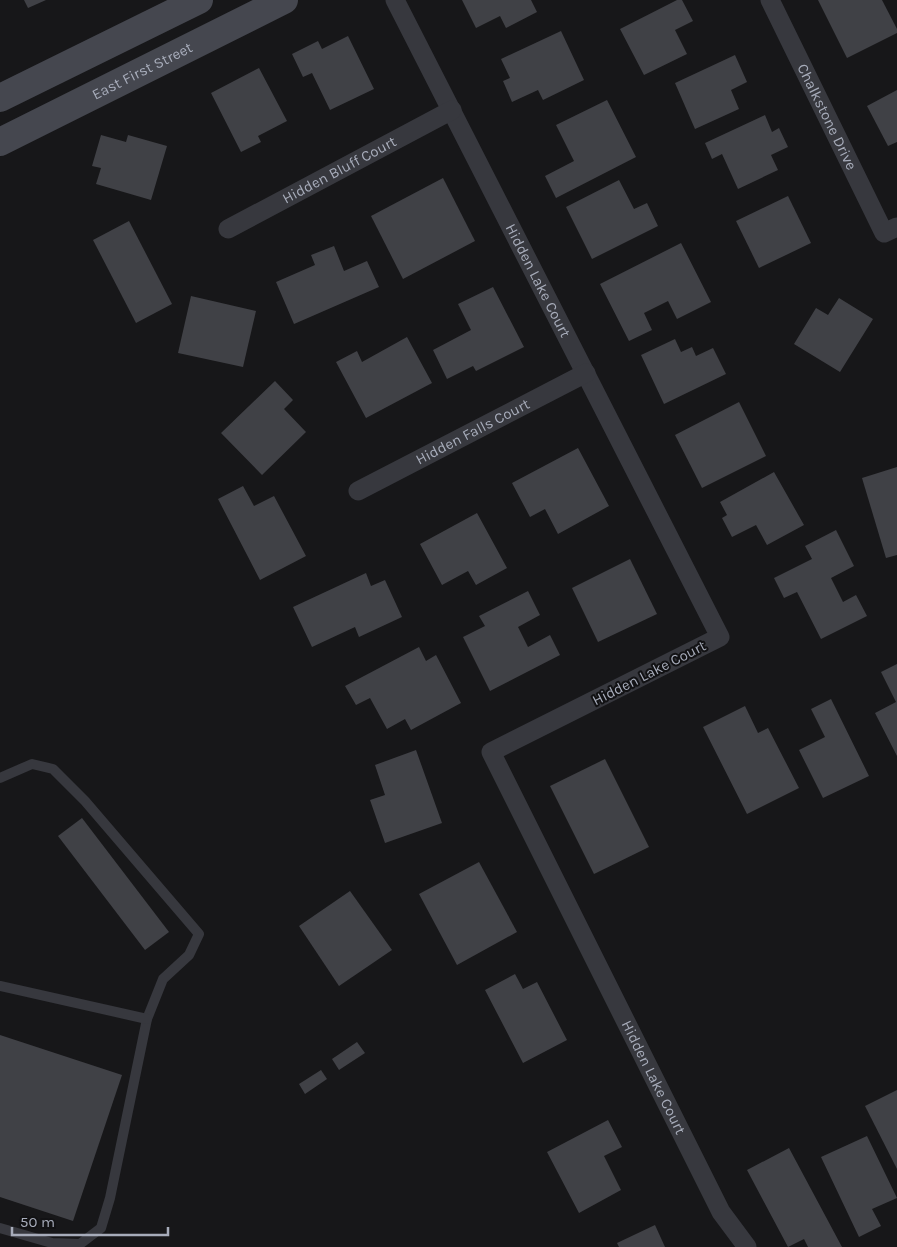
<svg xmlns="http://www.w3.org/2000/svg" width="897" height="1247" viewBox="0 0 897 1247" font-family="Karla,sans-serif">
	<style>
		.building { fill: #404146 }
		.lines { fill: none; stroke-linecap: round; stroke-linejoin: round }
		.lane { stroke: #37383e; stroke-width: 10 }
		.street { stroke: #37383e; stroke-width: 19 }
		.secondary { stroke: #45474f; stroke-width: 28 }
		.labels { text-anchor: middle; stroke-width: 4; stroke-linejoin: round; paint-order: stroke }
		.street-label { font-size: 15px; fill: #a7acba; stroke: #121214 }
	</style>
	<rect width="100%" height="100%" fill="#171719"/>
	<!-- building -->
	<g class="building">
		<polygon points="24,0 46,0 28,8"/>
		<polygon points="462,0 531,0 537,12 506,28 500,16 476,28"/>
		<polygon points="677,0 682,0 693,21 675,30 687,54 644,75 620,29"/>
		<polygon points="818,0 882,0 897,29 897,33 847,58"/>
		<polygon points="561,31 584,80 543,100 538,90 512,102 503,81 510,78 501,59"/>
		<polygon points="348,36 374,89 330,110 312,73 303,77 292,54 318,41 322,49"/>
		<polygon points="735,55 747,82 731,90 739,109 695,129 675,83"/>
		<polygon points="259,68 287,121 258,136 261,142 241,152 211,93"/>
		<polygon points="897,90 897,142 888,146 867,106"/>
		<polygon points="607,100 636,157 556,198 545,176 574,161 556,125"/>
		<polygon points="765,115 772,132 779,128 788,147 771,155 778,170 738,189 722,154 712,159 705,143"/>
		<polygon points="101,135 126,142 128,135 167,146 151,200 96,184 101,168 92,166"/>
		<polygon points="443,178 475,241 403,279 371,216"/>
		<polygon points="619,180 634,209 647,203 658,226 592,259 566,207"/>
		<polygon points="788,196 811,243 759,268 736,221"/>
		<polygon points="129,221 172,304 136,323 93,240"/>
		<polygon points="681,243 711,302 677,319 668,301 644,313 652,330 629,341 600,284"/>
		<polygon points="334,246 344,271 367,261 379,287 294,324 276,282 315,265 311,255"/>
		<polygon points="493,287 524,347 476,371 473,366 447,379 433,350 471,330 458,304"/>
		<polygon points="191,296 256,311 243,367 178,353"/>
		<polygon points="839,298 873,319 840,372 794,344 816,308 828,315"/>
		<polygon points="407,337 432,383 366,418 336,362 357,351 362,362"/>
		<polygon points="675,339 681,352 692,347 696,356 713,348 726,374 664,404 641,355"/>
		<polygon points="275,381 293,400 284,409 306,432 262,475 221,433"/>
		<polygon points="739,402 766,456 702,488 675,435"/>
		<polygon points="578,448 609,506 558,534 545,509 530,517 512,483"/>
		<polygon points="897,467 897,555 886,558 862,478"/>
		<polygon points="774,472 804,525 767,545 756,525 732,537 722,518 727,515 720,502"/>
		<polygon points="243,486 254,506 274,496 306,556 260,580 218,499"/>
		<polygon points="477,513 507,568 476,585 468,571 442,585 420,544"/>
		<polygon points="836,530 854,566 831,578 843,602 856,595 867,616 821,639 797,592 784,598 774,578 812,559 805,546"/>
		<polygon points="630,559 657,614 598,642 572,588"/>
		<polygon points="366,573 371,586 385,580 402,617 359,637 355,627 312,647 293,607"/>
		<polygon points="528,591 540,615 518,627 528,647 550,635 560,655 490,691 463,637 485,626 479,616"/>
		<polygon points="419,647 426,661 436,655 461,703 411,730 405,719 387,729 370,698 356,705 345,686"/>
		<polygon points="897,664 897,756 875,713 896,702 881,672"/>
		<polygon points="831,699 869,776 823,798 799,750 825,737 811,709"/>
		<polygon points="745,706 758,733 768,728 799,788 747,814 703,727"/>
		<polygon points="416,750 442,823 385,843 370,800 385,795 375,765"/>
		<polygon points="605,759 649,847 594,874 550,786"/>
		<polygon points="82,818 169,932 145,950 58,836"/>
		<polygon points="479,862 517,932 457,965 419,894"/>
		<polygon points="350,891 392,950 339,986 299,926"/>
		<polygon points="515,974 523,989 537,982 567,1040 523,1063 485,990"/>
		<polygon points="0,1035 122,1075 73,1221 0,1197"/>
		<polygon points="357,1042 365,1053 339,1070 332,1059"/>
		<polygon points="321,1070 327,1079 305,1094 299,1084"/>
		<polygon points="897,1090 897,1169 865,1106"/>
		<polygon points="608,1120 622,1147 604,1156 621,1190 579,1213 547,1152"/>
		<polygon points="867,1136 897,1198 872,1209 881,1226 859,1237 821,1157"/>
		<polygon points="789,1148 842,1247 808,1247 804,1239 788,1247 747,1170"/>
		<polygon points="655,1225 665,1247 619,1247 617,1243"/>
	</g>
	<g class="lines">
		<!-- lane -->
		<g class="lane">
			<polyline points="0,778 32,764 53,769 85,801 199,934 189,955 163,979 147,1019 110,1198 101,1228 80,1244 52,1243 0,1228"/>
			<polyline points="0,986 147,1019"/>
		</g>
		<!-- street -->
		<g class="street">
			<path id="s1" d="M395,0L720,637L491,752L721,1212L747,1247"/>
			<path id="s2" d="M770,0L884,233L897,227"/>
			<path id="s3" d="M228,229L452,110"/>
			<path id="s4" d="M358,491L586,373"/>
		</g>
		<!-- secondary -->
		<g class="secondary">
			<polyline points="0,98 199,0"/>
			<path id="s5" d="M0,142L284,0"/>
		</g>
	</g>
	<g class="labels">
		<!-- street labels -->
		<g class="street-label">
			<text dy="5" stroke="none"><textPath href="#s5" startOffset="159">East First Street</textPath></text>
			<text dy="5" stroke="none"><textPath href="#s2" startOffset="130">Chalkstone Drive</textPath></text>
			<text dy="5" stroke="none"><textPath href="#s3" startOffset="126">Hidden Bluff Court</textPath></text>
			<text dy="5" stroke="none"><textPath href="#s1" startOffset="315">Hidden Lake Court</textPath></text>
			<text dy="5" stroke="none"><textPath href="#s4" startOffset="129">Hidden Falls Court</textPath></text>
			<text transform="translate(649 673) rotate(-27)" y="5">Hidden Lake Court</text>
			<text dy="5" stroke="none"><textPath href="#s1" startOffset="1335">Hidden Lake Court</textPath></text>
		</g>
	</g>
	<!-- scale -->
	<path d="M12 1227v8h156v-8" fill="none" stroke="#a7acba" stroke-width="2.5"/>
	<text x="20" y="1227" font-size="15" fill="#a7acba" stroke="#121214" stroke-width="4" paint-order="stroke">50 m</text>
</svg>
